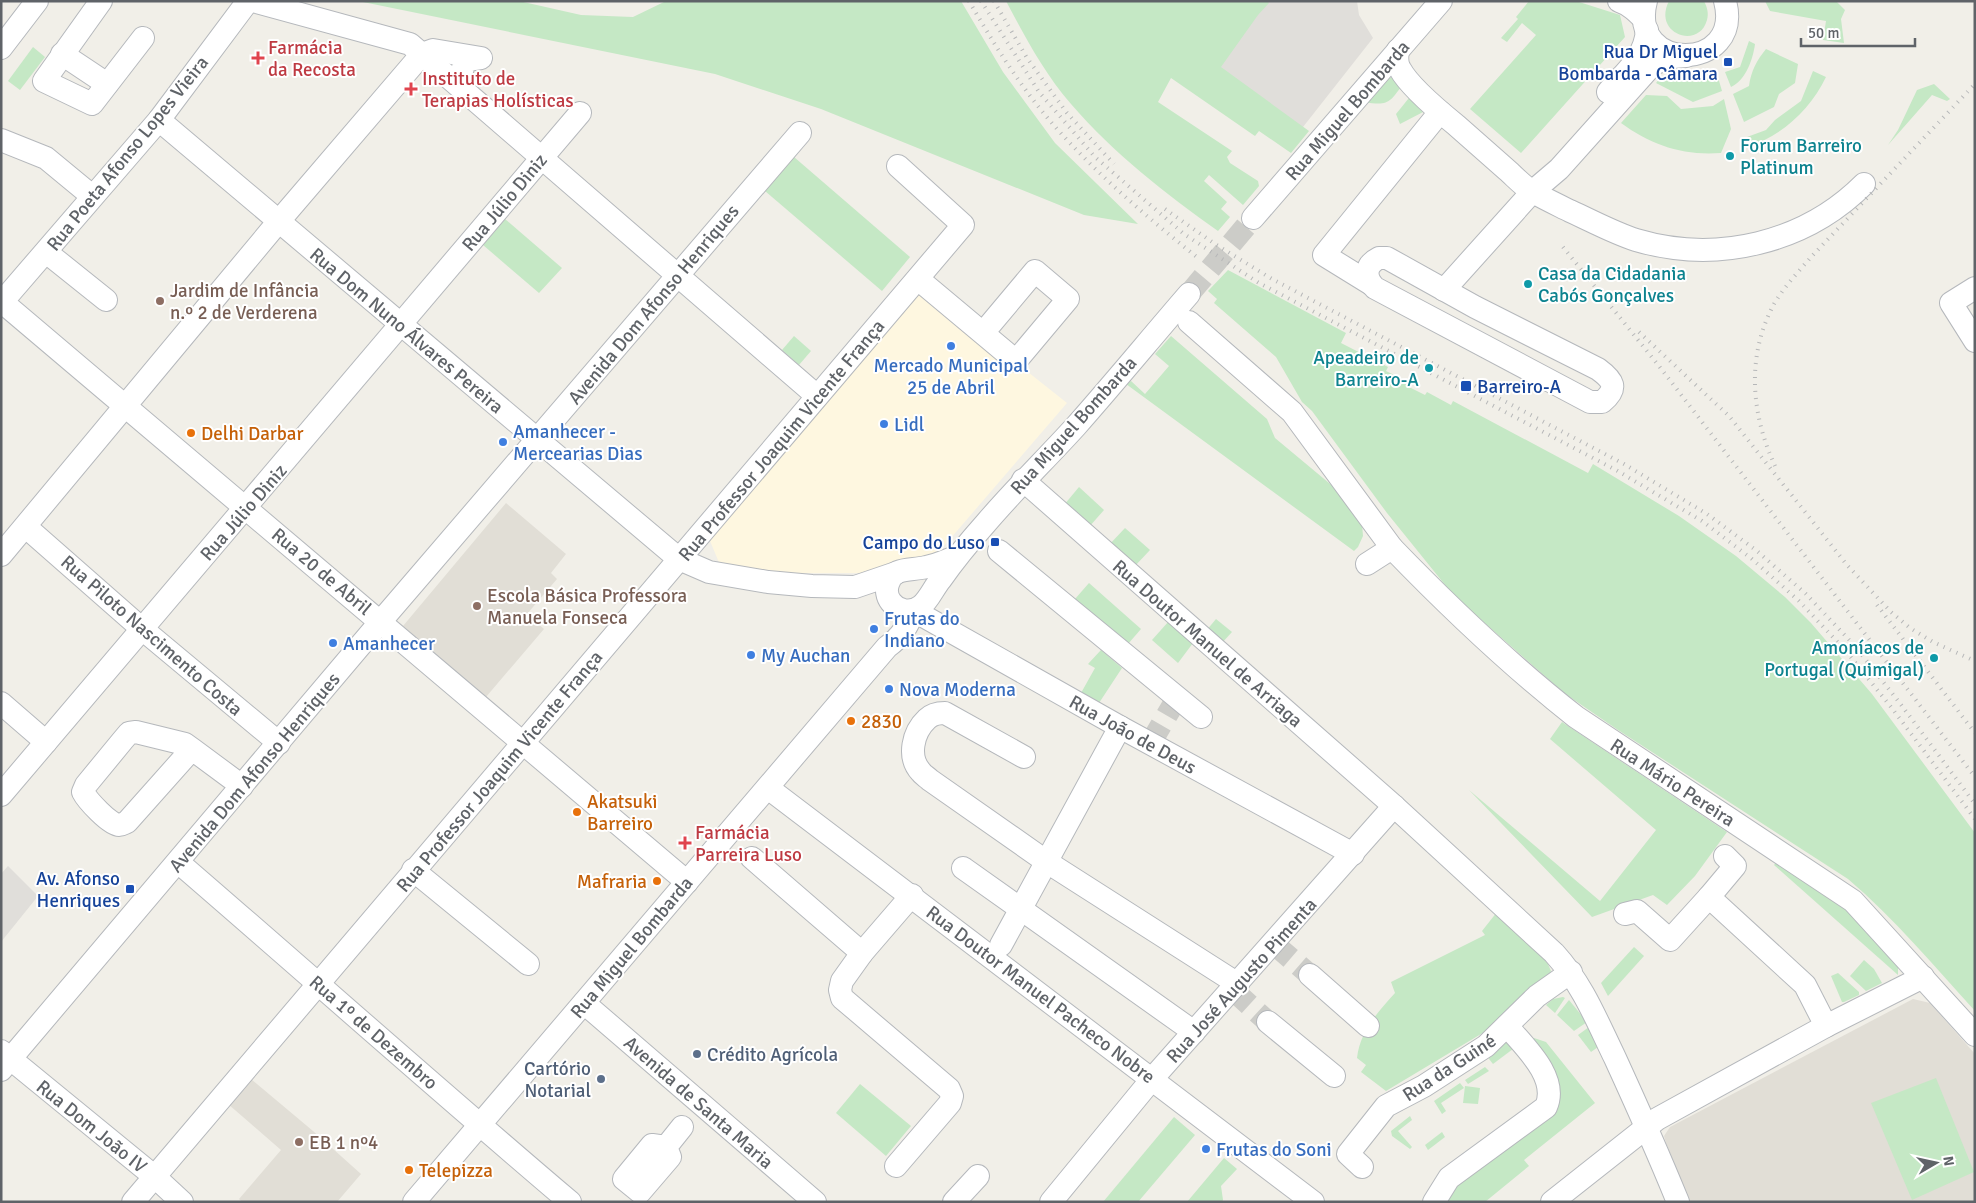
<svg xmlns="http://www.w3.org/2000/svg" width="1976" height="1203" viewBox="0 0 1976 1203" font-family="Signika,sans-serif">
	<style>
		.commercial { fill: #fef7e0 }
		.industrial { fill: #e0deda }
		.education { fill: #e1ded6 }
		.green { fill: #c5e8c5 }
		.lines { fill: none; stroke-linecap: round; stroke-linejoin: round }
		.minor-tunnel { stroke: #ccccc8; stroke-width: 22; stroke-dasharray: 22 11; stroke-linecap: butt }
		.minor-casing { stroke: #b5b8bc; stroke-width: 24 }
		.minor { stroke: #fff; stroke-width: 22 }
		.rail { stroke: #b6b7b8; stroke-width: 4; stroke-dasharray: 1 6; stroke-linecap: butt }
		.health-dot { fill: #e0444e; stroke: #fff; stroke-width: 2 }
		.transit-dot { fill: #1a4fb4; stroke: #fff; stroke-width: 2 }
		.culture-dot { fill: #0f9aa8; stroke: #fff; stroke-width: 2 }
		.education-dot { fill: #8d6e63; stroke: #fff; stroke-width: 2 }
		.shop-dot { fill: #3f7fe0; stroke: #fff; stroke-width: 2 }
		.food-dot { fill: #e8710a; stroke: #fff; stroke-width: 2 }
		.service-dot { fill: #5c6f8a; stroke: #fff; stroke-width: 2 }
		.labels { text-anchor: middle; stroke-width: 4; stroke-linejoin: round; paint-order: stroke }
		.health-label { font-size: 19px; fill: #be3a42; stroke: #fff; text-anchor: start }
		.transit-label { font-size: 19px; fill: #164399; stroke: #fff; text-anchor: end }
		.street-label { font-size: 19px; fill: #5f6368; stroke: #fff }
		.culture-label { font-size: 19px; fill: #0d838f; stroke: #fff; text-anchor: start }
		.education-label { font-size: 19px; fill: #785e54; stroke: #fff; text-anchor: start }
		.shop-label { font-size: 19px; fill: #366cbe; stroke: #fff; text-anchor: start }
		.food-label { font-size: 19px; fill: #c56008; stroke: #fff; text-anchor: start }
		.service-label { font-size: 19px; fill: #4e5e75; stroke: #fff; text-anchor: start }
	</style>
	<rect width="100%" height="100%" fill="#f1efe8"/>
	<!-- commercial -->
	<polygon class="commercial" points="920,286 1067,403 938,553 866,573 763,573 720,565 708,536"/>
	<!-- industrial -->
	<g class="industrial">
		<polygon points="1233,1 1357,1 1359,15 1373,38 1292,141 1204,60"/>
		<polygon points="8,866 38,896 1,942 1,874"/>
	</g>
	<!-- education -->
	<g class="education">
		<polygon points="506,503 566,554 551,573 557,579 527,614 544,629 486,697 403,626"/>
		<polygon points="1913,999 1930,1003 1975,1054 1975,1202 1690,1202 1666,1143 1664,1136 1670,1127"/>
		<polygon points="251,1079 313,1131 361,1174 337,1202 242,1202 239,1199 281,1150 228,1104"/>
	</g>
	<!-- green -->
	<g class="green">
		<polygon points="358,1 519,1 581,15 633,17 666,1 961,1 1003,72 1055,143 1138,224 1084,215 821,109 715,74"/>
		<path d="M1006,1H1267L1269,3L1258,15L1221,67L1309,131L1291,153L1259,131L1255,136L1252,134L1171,78L1158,102L1232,151L1227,157L1230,163L1258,181L1259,186L1243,205L1209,175L1204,181L1227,202L1221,209L1230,217L1218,231C1166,194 1113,153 1071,104C1044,73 1025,37 1006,1Z"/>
		<polygon points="1529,1 1576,1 1620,15 1625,37 1521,153 1470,109 1536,35 1522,23 1507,42 1501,38 1518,19 1516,17"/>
		<path d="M1669,1H1704C1707,7 1709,13 1707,20C1699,50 1652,34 1669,1Z"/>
		<polygon points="1765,1 1836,1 1845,10 1841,19 1844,43 1823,40 1826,21 1770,11"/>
		<path d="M1749,41L1755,44C1753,59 1746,80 1731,87L1725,72L1740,67Z"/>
		<polygon points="33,47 45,57 20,90 8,81"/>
		<path d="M1766,49L1798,64L1795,83L1779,94L1774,107L1744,122L1733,94L1749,86C1751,71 1757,60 1766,49Z"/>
		<path d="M1813,71L1826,77C1810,110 1781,137 1746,147L1747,137L1766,130L1775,120L1801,101Z"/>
		<polygon points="1717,74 1722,91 1693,102 1656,83 1662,76 1697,82"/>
		<path d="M1395,77L1404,83C1389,103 1389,106 1364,102L1385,78Z"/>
		<polygon points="1934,84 1950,99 1947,101 1932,95 1888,145 1898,130 1917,90"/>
		<polygon points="1413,93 1427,110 1400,124 1396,114"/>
		<path d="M1646,95L1667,96L1681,109L1713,106L1724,99L1731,129L1721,153C1683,156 1651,145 1621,123Z"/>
		<polygon points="794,157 910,257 882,291 765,191"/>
		<polygon points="505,219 562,268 539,293 483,245"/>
		<path d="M1228,270L1346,333L1341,343L1388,367L1386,371L1411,383L1409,387L1425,395L1427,392L1451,405L1453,401L1588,473L1593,464L1679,516L1736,556L1785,597L1811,623L1872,694L1975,833V1011C1934,966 1895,919 1848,879L1618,730L1564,693L1454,596L1387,513L1312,411L1302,402L1276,357L1214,303L1217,299L1208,291Z"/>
		<polygon points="794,336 811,351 799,365 782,350"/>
		<polygon points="1171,336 1267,419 1275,438 1335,488 1362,524 1363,536 1358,547 1354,551 1126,384 1131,381 1145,394 1169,366 1155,354"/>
		<polygon points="1079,487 1104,510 1089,527 1064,505"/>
		<polygon points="1125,528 1150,550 1134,567 1109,545"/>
		<polygon points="1089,583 1141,629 1128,644 1075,599"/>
		<polygon points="1216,619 1232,632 1221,644 1206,631"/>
		<polygon points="1169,621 1193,643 1178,663 1152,640"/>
		<polygon points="1101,650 1122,668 1099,703 1081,693 1095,668 1088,664"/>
		<polygon points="1562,722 1727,832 1695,876 1667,905 1653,895 1592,917 1469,790 1600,901 1656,830 1550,739"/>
		<polygon points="1778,860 1821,889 1863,923 1898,963 1898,975 1774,865"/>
		<path d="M1497,912L1544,955L1551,971L1547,979L1491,1028L1386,1091L1361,1072L1366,1065L1357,1058C1360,1031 1378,1012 1395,993L1391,982L1485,935L1482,931Z"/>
		<polygon points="1634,947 1644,956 1608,996 1601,983"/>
		<polygon points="1864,960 1874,969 1882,983 1866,991 1850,976"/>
		<polygon points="1838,973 1859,992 1859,995 1844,1002 1842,1002 1831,976"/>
		<polygon points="1563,997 1565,998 1555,1013 1546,1005 1553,999"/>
		<polygon points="1569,1000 1587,1022 1574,1031 1557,1015"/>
		<polygon points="1589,1027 1598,1047 1591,1052 1578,1035"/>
		<polygon points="1534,1038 1546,1042 1595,1103 1524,1160 1529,1166 1485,1202 1439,1202 1446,1192 1547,1117 1527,1044"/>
		<polygon points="1506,1040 1513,1049 1493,1064 1489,1059 1490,1054"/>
		<polygon points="1485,1067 1489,1071 1468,1084 1465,1080"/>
		<polygon points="1936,1078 1974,1172 1912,1200 1871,1103"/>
		<polygon points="1460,1083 1464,1088 1441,1103 1446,1111 1442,1114 1434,1101"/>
		<polygon points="860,1084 911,1126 886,1156 836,1113"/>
		<polygon points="1465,1086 1480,1088 1478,1104 1463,1103"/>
		<polygon points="1410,1116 1412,1120 1398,1131 1412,1147 1410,1149 1392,1136 1391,1131"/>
		<polygon points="1174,1117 1195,1135 1138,1202 1103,1202"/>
		<polygon points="1442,1132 1445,1137 1428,1150 1425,1145"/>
		<polygon points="1224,1158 1237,1169 1221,1186 1223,1200 1222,1202 1187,1202"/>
	</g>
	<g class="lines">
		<!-- minor-tunnel -->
		<g class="minor-tunnel">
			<polyline points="1189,294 1253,218"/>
			<polyline points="1150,744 1177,698"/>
			<polyline points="1274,944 1310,975"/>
			<polyline points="1233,990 1268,1022"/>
		</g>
		<defs>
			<g id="minor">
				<polyline points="101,1 44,81 92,104 143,38"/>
				<polyline points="253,1 410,44 817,396"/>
				<path d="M1619,1C1630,5 1636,11 1644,19"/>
				<path d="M1646,1C1627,73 1744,73 1725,1"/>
				<polyline points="1,48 37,1"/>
				<path d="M1398,50C1397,57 1396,63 1400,69C1409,86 1440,112 1456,125C1473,140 1490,155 1507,170C1515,177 1524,187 1533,192C1545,199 1558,205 1570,211C1592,221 1614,233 1636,240C1717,264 1805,243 1864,184"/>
				<polyline points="62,54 107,84"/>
				<path d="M1608,92C1625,72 1645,58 1647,30"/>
				<polyline points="159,120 679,559 709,572 768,582 812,586 855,587 896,573"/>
				<polyline points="1,140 46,158 92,196"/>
				<polyline points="1253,218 1441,1"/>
				<polyline points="46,252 106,300"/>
				<path d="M1379,258H1387L1475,307L1598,369C1613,380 1619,388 1602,402H1590L1375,288C1364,277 1365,265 1379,258Z"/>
				<polyline points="918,279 1016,361 1068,299 1035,271 983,333"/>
				<polyline points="1371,284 1324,255 1440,112"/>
				<polyline points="1975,288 1951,303 1975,341"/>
				<polyline points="1444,290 1532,192 1559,169 1653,64 1672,57 1686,56"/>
				<polyline points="1,301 687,882"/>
				<polyline points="2,302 159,120 248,1"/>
				<polyline points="1189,322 1292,412 1392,548"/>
				<path d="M1023,480L1394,806L1554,953C1583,985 1596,1019 1615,1058C1637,1106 1658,1153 1678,1202"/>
				<polyline points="26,527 141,628 279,743"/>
				<polyline points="999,551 1201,717"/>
				<path d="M1,555L279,221L422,54L433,50L481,58L467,60C459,72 461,79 464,92"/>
				<path d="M958,556C947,560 937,565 926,567C911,571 893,566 888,584C886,590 887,597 891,602C898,612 912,613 921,606C929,600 934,587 941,579C955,559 970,541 986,523C1015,489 1046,459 1076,426C1114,383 1151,338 1189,294"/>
				<path d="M1367,564L1392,548C1450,608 1511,666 1576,717L1853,901L1975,1035"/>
				<polyline points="915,610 925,617 1120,727 1353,854"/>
				<polyline points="1,703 46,742"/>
				<path d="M192,749L127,822C124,823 122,825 119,825C110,825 87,800 83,792L86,785L123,740L129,733L136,732L185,744L192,749L242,786"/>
				<path d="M1024,757L945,713C938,713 932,714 927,719C913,732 907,757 921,772C923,775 927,777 930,780L1047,862L1238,984"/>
				<polyline points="768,788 1313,1202"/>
				<polyline points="1,795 580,113"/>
				<polyline points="752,858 862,953"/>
				<path d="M178,862C309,975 438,1090 570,1202"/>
				<polyline points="963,868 1194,1032"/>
				<polyline points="413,870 528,964"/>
				<polyline points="1709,897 1735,866 1725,856"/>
				<polyline points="1625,914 1637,911 1670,940 1709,897 1805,985 1826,1026"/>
				<polyline points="1001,945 1120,727"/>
				<polyline points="1310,975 1368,1026"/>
				<polyline points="584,1003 815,1202"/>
				<polyline points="1268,1022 1334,1076"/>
				<polyline points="1,1051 155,1177 182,1202"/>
				<polyline points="1,1070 381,621 800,133"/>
				<polyline points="666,1147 670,1157 640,1192 624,1179 652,1145 666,1147 682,1127"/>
				<polyline points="896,1166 950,1103 952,1096 949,1089 842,998 840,990 842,981 862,953 912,895"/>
				<polyline points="1362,1167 1348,1154 1386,1106 1424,1086 1486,1046 1537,996 1571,972"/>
				<polyline points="133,1202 963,225 898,166"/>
				<path d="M414,1202L887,647C901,637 908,626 914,610"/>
				<polyline points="954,1202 978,1176"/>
				<polyline points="1051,1202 1152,1079 1394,806"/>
				<path d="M1434,1202L1449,1178L1546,1107C1559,1078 1525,1047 1507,1026"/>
				<polyline points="1552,1202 1657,1119 1826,1026 1923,977"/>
			</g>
		</defs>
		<!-- minor casing -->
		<use href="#minor" class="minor-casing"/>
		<!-- minor -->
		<use href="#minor" class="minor"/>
		<!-- rail -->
		<g class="rail">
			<path d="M969,1C995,46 1023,91 1058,130C1100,177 1148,218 1198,258"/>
			<polyline points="981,1 1039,92 1095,157 1184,234 1259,283 1616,470 1702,521 1752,559 1799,601 1846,651 1891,707 1975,819"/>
			<polyline points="994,1 1027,58 1067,113 1114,164"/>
			<polyline points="1165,209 1215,244 1272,279 1624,464 1707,514 1757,551 1806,594 1854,645 1899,702 1975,804"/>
			<polyline points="1563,247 1659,366 1975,777"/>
			<polyline points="1639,332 1729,416 1847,565 1891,612 1910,628 1933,642 1975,661"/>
			<path d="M1775,466C1751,414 1746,356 1774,304C1784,287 1799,271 1812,256L1975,84"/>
			<polyline points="1877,605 1975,733"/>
		</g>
	</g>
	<!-- markers -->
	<g class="health-dot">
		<path d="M255.5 50.5h5v5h5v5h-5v5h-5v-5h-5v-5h5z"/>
		<path d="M408.5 81.5h5v5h5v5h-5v5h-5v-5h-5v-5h5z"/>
		<path d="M682.5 835.5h5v5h5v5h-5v5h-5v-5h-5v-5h5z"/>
	</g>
	<g class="transit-dot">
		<rect x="1723" y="57" width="10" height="10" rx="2.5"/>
		<rect x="1460" y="380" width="12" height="12" rx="2.5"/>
		<rect x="990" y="537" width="10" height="10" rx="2.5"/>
		<rect x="125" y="884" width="10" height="10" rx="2.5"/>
	</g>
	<g class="culture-dot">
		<circle cx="1730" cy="156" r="5"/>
		<circle cx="1528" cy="284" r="5"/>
		<circle cx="1429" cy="368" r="5"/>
		<circle cx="1934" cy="658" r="5"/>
	</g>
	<g class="education-dot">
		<circle cx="160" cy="301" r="5"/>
		<circle cx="477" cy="606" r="5"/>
		<circle cx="299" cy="1142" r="5"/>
	</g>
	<g class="shop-dot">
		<circle cx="951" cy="346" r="5"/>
		<circle cx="884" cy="424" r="5"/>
		<circle cx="503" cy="442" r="5"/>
		<circle cx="874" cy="629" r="5"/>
		<circle cx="333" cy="643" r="5"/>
		<circle cx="751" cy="655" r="5"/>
		<circle cx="889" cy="689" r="5"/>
		<circle cx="1206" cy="1149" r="5"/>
	</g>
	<g class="food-dot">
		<circle cx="191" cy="433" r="5"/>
		<circle cx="851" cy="721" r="5"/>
		<circle cx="577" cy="812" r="5"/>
		<circle cx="657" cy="881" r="5"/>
		<circle cx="409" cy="1170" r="5"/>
	</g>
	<g class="service-dot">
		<circle cx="697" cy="1054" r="5"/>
		<circle cx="601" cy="1079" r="5"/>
	</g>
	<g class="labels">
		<!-- health labels -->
		<g class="health-label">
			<text x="268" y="54">Farmácia<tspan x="268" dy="22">da Recosta</tspan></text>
			<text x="422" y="85">Instituto de<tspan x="422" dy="22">Terapias Holísticas</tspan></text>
			<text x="695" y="839">Farmácia<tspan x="695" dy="22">Parreira Luso</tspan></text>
		</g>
		<!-- transit labels -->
		<g class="transit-label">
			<text x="1718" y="58">Rua Dr Miguel<tspan x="1718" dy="22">Bombarda - Câmara</tspan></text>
			<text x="1477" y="393" text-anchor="start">Barreiro-A</text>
			<text x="985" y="549">Campo do Luso</text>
			<text x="120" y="885">Av. Afonso<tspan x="120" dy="22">Henriques</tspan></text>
		</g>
		<!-- street labels -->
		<g class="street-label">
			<text transform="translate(1347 110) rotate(-49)" y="7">Rua Miguel Bombarda</text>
			<text transform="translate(127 153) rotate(-51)" y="7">Rua Poeta Afonso Lopes Vieira</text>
			<text transform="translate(504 202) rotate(-50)" y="7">Rua Júlio Diniz</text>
			<text transform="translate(653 304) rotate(-50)" y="7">Avenida Dom Afonso Henriques</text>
			<text transform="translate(407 330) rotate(40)" y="7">Rua Dom Nuno Álvares Pereira</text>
			<text transform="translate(1073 425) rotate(-48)" y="7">Rua Miguel Bombarda</text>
			<text transform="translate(781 440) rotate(-50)" y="7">Rua Professor Joaquim Vicente França</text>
			<text transform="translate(243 512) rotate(-49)" y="7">Rua Júlio Diniz</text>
			<text transform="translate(322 571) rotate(40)" y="7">Rua 20 de Abril</text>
			<text transform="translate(152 635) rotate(41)" y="7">Rua Piloto Nascimento Costa</text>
			<text transform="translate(1208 643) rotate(41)" y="7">Rua Doutor Manuel de Arriaga</text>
			<text transform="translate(1133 734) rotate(29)" y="7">Rua João de Deus</text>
			<text transform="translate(499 771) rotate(-50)" y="7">Rua Professor Joaquim Vicente França</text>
			<text transform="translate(254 772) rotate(-50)" y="7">Avenida Dom Afonso Henriques</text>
			<text transform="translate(1673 782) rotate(33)" y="7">Rua Mário Pereira</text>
			<text transform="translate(631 947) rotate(-50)" y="7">Rua Miguel Bombarda</text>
			<text transform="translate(1241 980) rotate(-48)" y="7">Rua José Augusto Pimenta</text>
			<text transform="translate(1041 994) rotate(37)" y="7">Rua Doutor Manuel Pacheco Nobre</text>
			<text transform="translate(374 1032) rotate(41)" y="7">Rua 1º de Dezembro</text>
			<text transform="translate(1449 1067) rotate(-33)" y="7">Rua da Guiné</text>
			<text transform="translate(699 1102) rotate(41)" y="7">Avenida de Santa Maria</text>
			<text transform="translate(92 1126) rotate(39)" y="7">Rua Dom João IV</text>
		</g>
		<!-- culture labels -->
		<g class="culture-label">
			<text x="1740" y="152">Forum Barreiro<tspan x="1740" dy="22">Platinum</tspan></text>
			<text x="1538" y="280">Casa da Cidadania<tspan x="1538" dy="22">Cabós Gonçalves</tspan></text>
			<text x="1419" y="364" text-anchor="end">Apeadeiro de<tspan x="1419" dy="22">Barreiro-A</tspan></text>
			<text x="1924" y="654" text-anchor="end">Amoníacos de<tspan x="1924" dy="22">Portugal (Quimigal)</tspan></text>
		</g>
		<!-- education labels -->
		<g class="education-label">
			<text x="170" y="297">Jardim de Infância<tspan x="170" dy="22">n.º 2 de Verderena</tspan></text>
			<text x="487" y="602">Escola Básica Professora<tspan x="487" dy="22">Manuela Fonseca</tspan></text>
			<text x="309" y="1149">EB 1 nº4</text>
		</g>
		<!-- shop labels -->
		<g class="shop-label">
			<text x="951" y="372" text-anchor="middle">Mercado Municipal<tspan x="951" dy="22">25 de Abril</tspan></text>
			<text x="894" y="431">Lidl</text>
			<text x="513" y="438">Amanhecer -<tspan x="513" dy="22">Mercearias Dias</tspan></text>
			<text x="884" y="625">Frutas do<tspan x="884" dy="22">Indiano</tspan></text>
			<text x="343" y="650">Amanhecer</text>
			<text x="761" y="662">My Auchan</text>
			<text x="899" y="696">Nova Moderna</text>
			<text x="1216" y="1156">Frutas do Soni</text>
		</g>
		<!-- food labels -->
		<g class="food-label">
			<text x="201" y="440">Delhi Darbar</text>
			<text x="861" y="728">2830</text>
			<text x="587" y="808">Akatsuki<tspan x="587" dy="22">Barreiro</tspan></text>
			<text x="647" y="888" text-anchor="end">Mafraria</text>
			<text x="419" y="1177">Telepizza</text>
		</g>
		<!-- service labels -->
		<g class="service-label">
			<text x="707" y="1061">Crédito Agrícola</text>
			<text x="591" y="1075" text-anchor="end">Cartório<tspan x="591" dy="22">Notarial</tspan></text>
		</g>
	</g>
	<!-- border -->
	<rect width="1976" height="1203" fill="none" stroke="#5f6368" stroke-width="5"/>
	<!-- north arrow -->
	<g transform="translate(1936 1163) rotate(81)" stroke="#ffffff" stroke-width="4" paint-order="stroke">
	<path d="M0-4L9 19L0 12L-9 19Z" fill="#5f6368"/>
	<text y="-8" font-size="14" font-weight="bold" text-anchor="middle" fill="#5f6368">N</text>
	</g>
	<!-- scale -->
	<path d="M1801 38v8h114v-8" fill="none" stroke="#5f6368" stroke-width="2.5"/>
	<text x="1808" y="38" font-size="15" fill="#5f6368" stroke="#ffffff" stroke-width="4" paint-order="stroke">50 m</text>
</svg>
